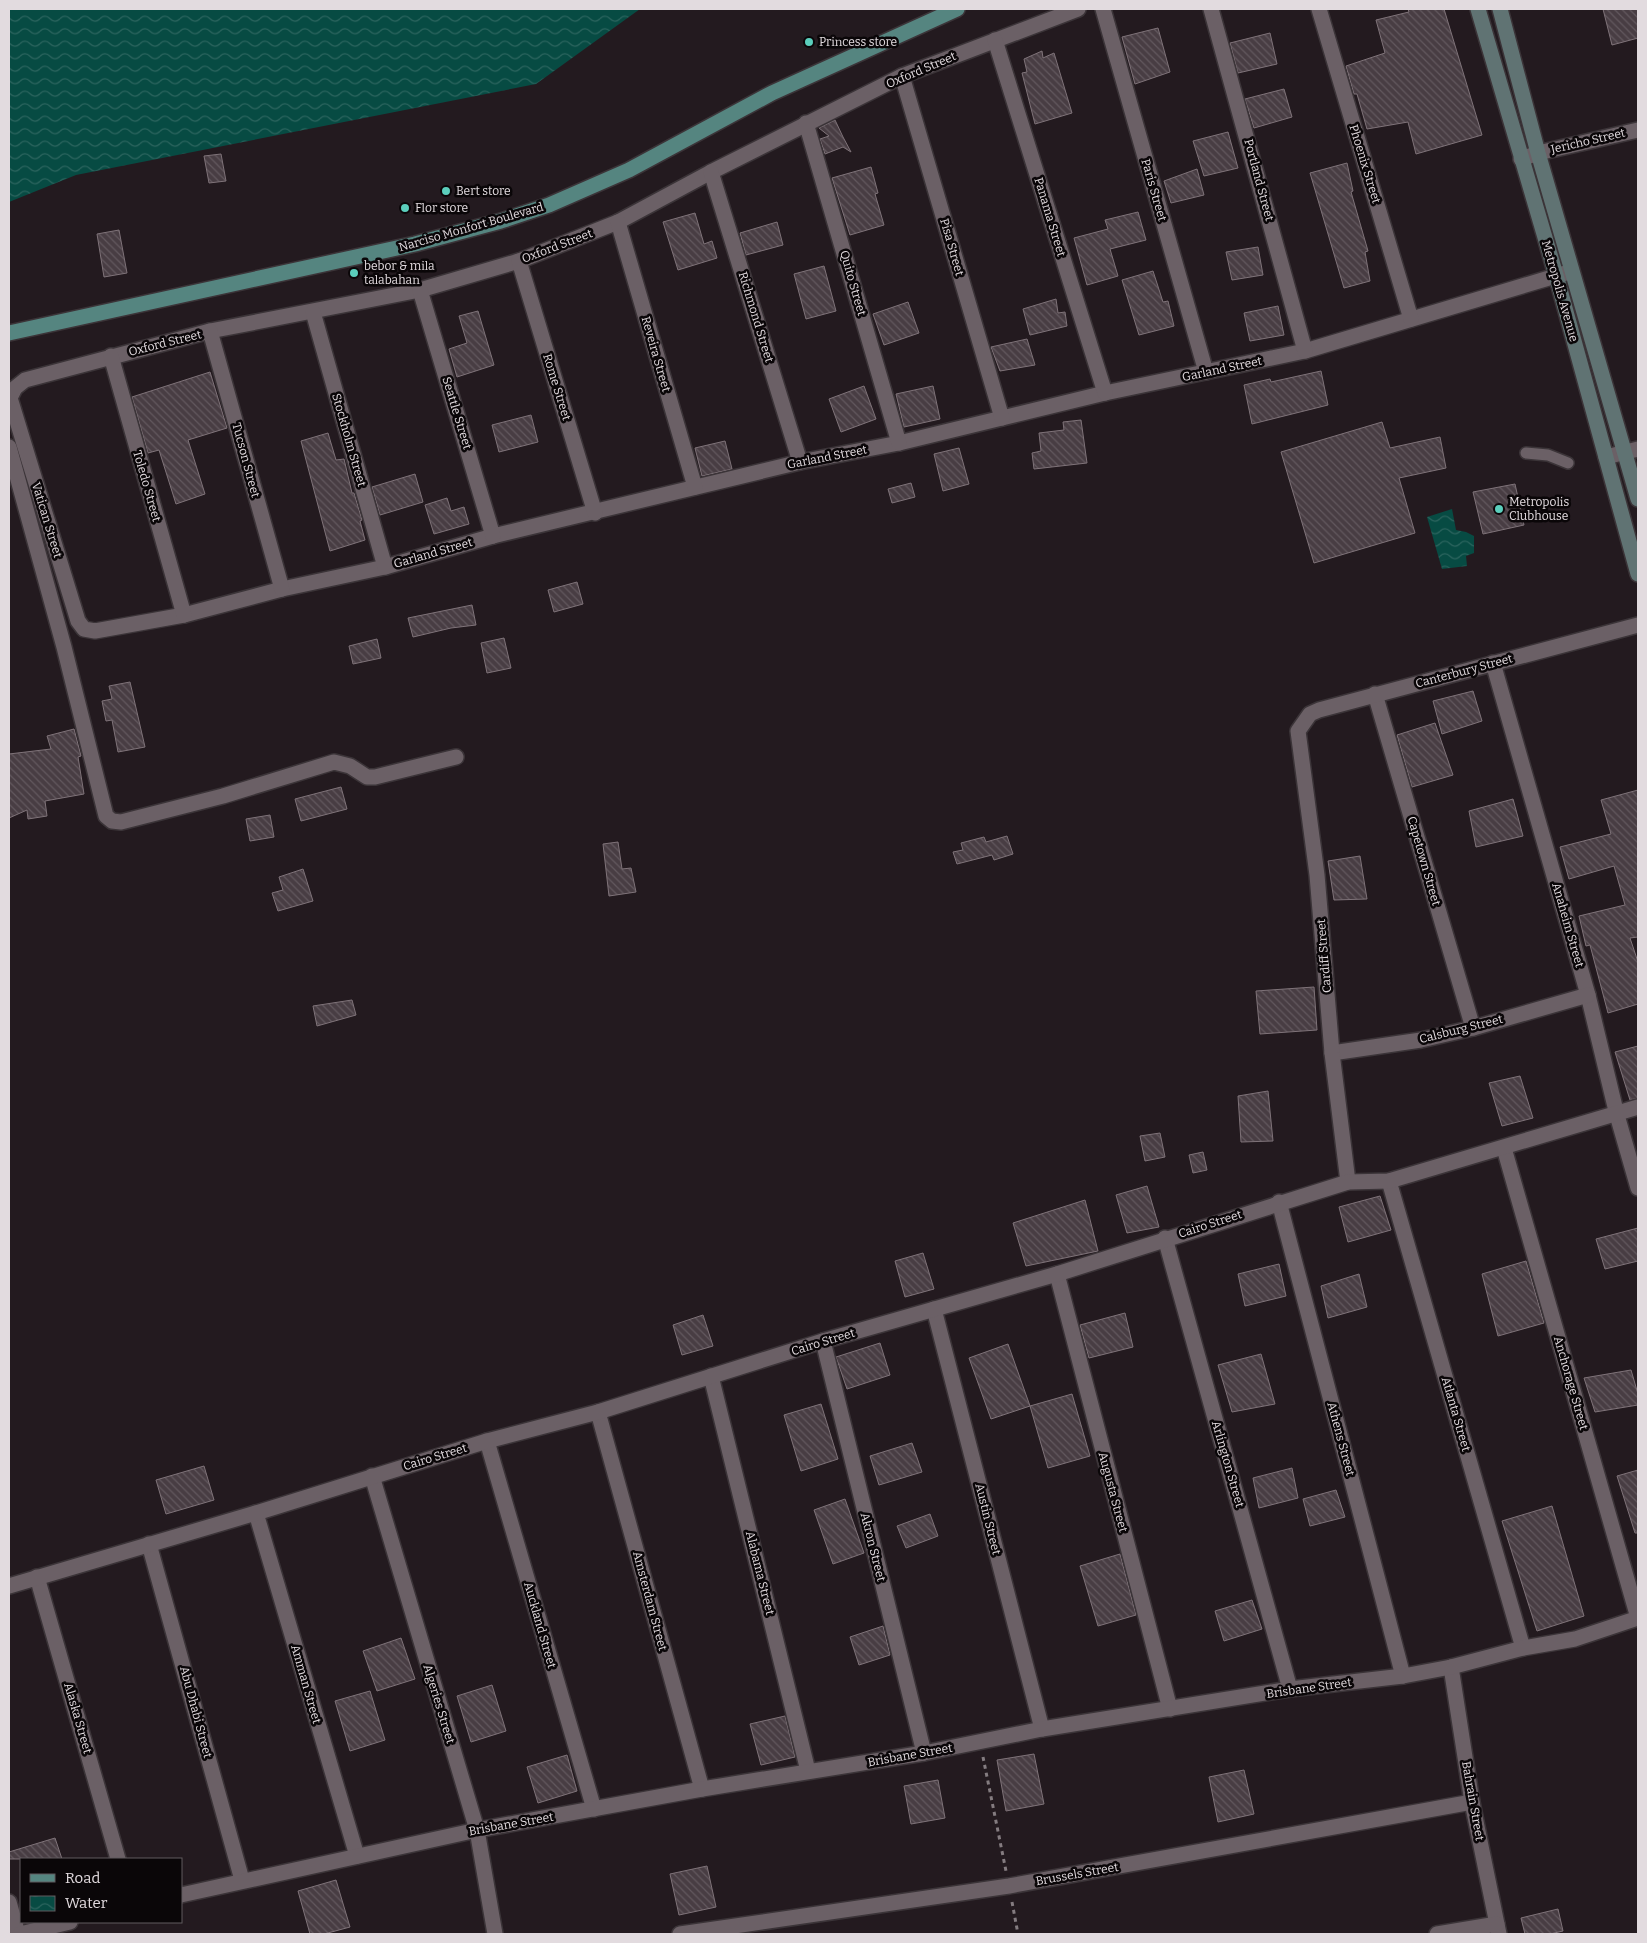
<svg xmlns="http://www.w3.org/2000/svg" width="1647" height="1943" viewBox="0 0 1647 1943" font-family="Bitter,serif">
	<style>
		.water { fill: url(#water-waves) }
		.building { fill: url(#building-back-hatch); stroke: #7f7379 }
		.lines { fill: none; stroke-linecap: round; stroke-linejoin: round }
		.service-casing { stroke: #3b3438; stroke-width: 14 }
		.minor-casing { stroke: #3b3438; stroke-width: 18 }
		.tertiary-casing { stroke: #3b3438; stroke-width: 18 }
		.secondary-casing { stroke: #3b3438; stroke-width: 18 }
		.primary-casing { stroke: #3b3438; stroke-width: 18 }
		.path { stroke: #847c80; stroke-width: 3; stroke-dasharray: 4 4; stroke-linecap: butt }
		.service { stroke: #6b6066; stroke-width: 11 }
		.minor { stroke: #6b6066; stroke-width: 15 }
		.tertiary { stroke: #6b6066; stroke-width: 15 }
		.secondary { stroke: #607373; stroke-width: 15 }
		.primary { stroke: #558580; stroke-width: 15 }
		.poi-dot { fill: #5bcebc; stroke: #0a0608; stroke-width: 2 }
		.labels { text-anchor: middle; stroke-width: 5; stroke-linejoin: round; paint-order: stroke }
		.poi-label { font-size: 12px; fill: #e2dbdf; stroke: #0a0608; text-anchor: start }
		.street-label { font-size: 12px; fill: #e2dbdf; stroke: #0a0608 }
	</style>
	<defs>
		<pattern id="water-waves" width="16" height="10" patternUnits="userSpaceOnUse" patternTransform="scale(1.25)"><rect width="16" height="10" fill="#074b43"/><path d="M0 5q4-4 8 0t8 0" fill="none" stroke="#2b645e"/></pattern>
		<pattern id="building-back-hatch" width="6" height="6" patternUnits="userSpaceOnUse" patternTransform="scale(1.25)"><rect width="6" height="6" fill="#483d43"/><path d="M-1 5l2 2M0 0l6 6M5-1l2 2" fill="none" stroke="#62585e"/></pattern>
	</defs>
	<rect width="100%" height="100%" fill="#231a1f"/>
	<!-- water -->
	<g class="water">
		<polygon points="9,9 640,9 536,84 76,175 9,202"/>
		<polygon points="1452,509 1456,530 1466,532 1474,536 1474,553 1466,556 1467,566 1442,569 1427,517"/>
	</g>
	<!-- building -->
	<g class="building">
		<polygon points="1408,9 1444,9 1482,135 1416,154 1408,122 1367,129 1357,94 1354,94 1346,66 1385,53 1376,20 1409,12"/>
		<polygon points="1603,9 1638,9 1638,38 1612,45"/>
		<polygon points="1158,28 1170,72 1135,84 1122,37"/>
		<polygon points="1270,33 1277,64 1238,73 1230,43"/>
		<polygon points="1042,51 1043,58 1054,53 1072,113 1035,124 1022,73 1027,72 1024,59"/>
		<polygon points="1284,89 1292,117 1254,128 1245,99"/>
		<polygon points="835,120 843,137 851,152 843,147 825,154 820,139 829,136 819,128"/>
		<polygon points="1228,132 1238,168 1204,176 1193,141"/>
		<polygon points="221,154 226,181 209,183 204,156"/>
		<polygon points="1347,163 1353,191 1351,192 1368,251 1365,252 1370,281 1344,288 1310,173"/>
		<polygon points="871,167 878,193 875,194 884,225 850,235 832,178"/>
		<polygon points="1197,169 1204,195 1171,203 1164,181"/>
		<polygon points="1138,212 1146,240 1110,249 1118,276 1087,285 1074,238 1108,229 1105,220"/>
		<polygon points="695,213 704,244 712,241 717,258 678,270 663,222"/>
		<polygon points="777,222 783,245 746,255 740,233"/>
		<polygon points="119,230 127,273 104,277 97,234"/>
		<polygon points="1258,247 1263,275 1232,280 1226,252"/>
		<polygon points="824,266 836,311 806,319 794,274"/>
		<polygon points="1153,271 1163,302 1168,301 1174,326 1139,335 1122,280"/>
		<polygon points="1056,299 1058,313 1065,312 1067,326 1030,335 1023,309"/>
		<polygon points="908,302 919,333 884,345 873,314"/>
		<polygon points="1278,306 1284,335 1250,341 1244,313"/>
		<polygon points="478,311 494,365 457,377 449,349 467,343 459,316"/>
		<polygon points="1027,339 1035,365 1000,371 991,347"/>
		<polygon points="1321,371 1328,405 1252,424 1244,385 1270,379 1271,382"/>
		<polygon points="210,372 227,428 188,440 205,494 176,504 159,450 148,453 132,397"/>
		<polygon points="864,386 876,419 841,432 829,399"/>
		<polygon points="933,386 940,419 904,427 896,394"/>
		<polygon points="531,415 538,442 499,452 492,425"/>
		<polygon points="1081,420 1087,463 1034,469 1032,453 1041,451 1039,433 1064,430 1063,422"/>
		<polygon points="1382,422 1390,448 1440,437 1446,468 1399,478 1415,533 1314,563 1281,452"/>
		<polygon points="328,433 336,460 344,459 352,493 354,493 362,520 360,521 365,540 330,551 301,441"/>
		<polygon points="725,441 732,469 702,476 695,448"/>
		<polygon points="959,448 969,484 943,491 934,454"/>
		<polygon points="415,474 423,502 380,515 372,487"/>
		<polygon points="911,483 915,497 892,503 888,489"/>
		<polygon points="1515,484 1524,525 1483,534 1473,492"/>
		<polygon points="447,498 451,511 464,507 469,524 434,534 425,505"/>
		<polygon points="577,582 583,604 554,612 548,590"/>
		<polygon points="472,605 476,625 451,628 413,637 408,618"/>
		<polygon points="504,638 511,668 487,673 481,643"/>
		<polygon points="377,639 381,658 353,664 349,646"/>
		<polygon points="130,682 145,747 118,752 112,720 106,721 102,701 112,699 109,686"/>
		<polygon points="1473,691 1482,721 1442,734 1433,701"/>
		<polygon points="1435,723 1453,775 1412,787 1397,735"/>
		<polygon points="74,729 81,756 78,757 84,794 45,801 47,816 28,819 27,810 9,818 9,754 51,749 47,736"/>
		<polygon points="341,787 347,809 301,821 295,799"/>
		<polygon points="1638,790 1638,937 1630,938 1638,962 1638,1004 1608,1013 1590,945 1586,946 1579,916 1625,905 1614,866 1569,879 1560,847 1611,834 1601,800"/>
		<polygon points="1513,799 1523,836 1476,847 1469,811"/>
		<polygon points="270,815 274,837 250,841 246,819"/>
		<polygon points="1007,836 1013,854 994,860 992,855 957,864 953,852 963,850 961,843 984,837 986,842"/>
		<polygon points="618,842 622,869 631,868 636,892 609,896 603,844"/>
		<polygon points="1360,856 1367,899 1334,900 1328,861"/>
		<polygon points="303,869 313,901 278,911 272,893 283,890 279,877"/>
		<polygon points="1314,987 1317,1030 1260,1034 1256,991"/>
		<polygon points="352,1000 356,1015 317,1026 313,1006"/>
		<polygon points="1638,1046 1638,1098 1630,1100 1615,1052"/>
		<polygon points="1520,1076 1533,1118 1502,1126 1489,1083"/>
		<polygon points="1268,1091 1273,1141 1241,1142 1238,1096"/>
		<polygon points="1160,1133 1165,1157 1145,1161 1140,1136"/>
		<polygon points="1203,1152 1207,1170 1193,1173 1189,1155"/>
		<polygon points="1147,1186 1159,1227 1127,1233 1116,1195"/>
		<polygon points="1380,1196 1391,1230 1348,1242 1339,1207"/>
		<polygon points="1085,1200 1098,1251 1026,1266 1013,1223"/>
		<polygon points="1638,1228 1638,1261 1605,1269 1596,1239"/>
		<polygon points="923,1253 934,1289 905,1297 895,1261"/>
		<polygon points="1526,1261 1544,1323 1498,1336 1482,1274"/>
		<polygon points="1279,1264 1286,1296 1245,1306 1238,1274"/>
		<polygon points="1359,1274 1367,1307 1328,1318 1321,1286"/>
		<polygon points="1125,1313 1133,1347 1089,1358 1080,1325"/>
		<polygon points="703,1315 713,1346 682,1355 673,1325"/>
		<polygon points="880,1343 890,1375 847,1389 836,1357"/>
		<polygon points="1008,1344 1030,1406 991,1419 969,1358"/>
		<polygon points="1261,1354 1275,1404 1232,1412 1218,1365"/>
		<polygon points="1631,1370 1638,1394 1638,1405 1595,1412 1584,1378"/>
		<polygon points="1072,1394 1090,1456 1048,1468 1030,1406"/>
		<polygon points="821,1404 838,1459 801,1471 784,1415"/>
		<polygon points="912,1443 922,1472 879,1485 870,1456"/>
		<polygon points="204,1466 214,1500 166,1514 156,1480"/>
		<polygon points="1292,1468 1298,1498 1259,1508 1253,1478"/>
		<polygon points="1638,1470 1638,1533 1635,1533 1617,1476"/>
		<polygon points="1336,1490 1345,1517 1310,1526 1303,1499"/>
		<polygon points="845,1499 864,1553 833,1564 814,1510"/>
		<polygon points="1552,1506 1584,1616 1537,1631 1502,1521"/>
		<polygon points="930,1514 938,1536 906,1548 897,1526"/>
		<polygon points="1120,1554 1136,1615 1098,1626 1080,1566"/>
		<polygon points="1252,1600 1262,1629 1224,1641 1215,1611"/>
		<polygon points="883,1626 890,1655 859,1665 850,1637"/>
		<polygon points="401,1638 415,1679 377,1691 363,1651"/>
		<polygon points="492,1685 506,1731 471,1742 457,1696"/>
		<polygon points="370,1691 385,1740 350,1751 335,1701"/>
		<polygon points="785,1716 795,1757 761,1765 750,1724"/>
		<polygon points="1034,1754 1044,1804 1006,1811 997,1760"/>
		<polygon points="567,1755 577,1791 538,1803 527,1767"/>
		<polygon points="1244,1770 1254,1814 1218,1822 1209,1777"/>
		<polygon points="938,1780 945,1818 911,1824 904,1786"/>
		<polygon points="55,1838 62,1859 9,1859 9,1852"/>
		<polygon points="707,1866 716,1907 679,1915 670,1874"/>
		<polygon points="336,1880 350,1927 324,1934 310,1934 298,1891"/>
		<polygon points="1558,1909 1563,1931 1550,1934 1525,1934 1521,1918"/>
	</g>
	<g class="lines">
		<defs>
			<polyline id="service" points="1526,453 1548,455 1568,463"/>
			<g id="minor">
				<polyline points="1078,9 902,76 711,172 618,222 519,261 420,290 210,331 25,380 15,388 10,398 78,621 84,629 95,631 184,615 282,589 385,567 493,536 800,462 899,443 1105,393 1305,351 1569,272"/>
				<polyline points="1103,9 1206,372"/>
				<polyline points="1211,9 1305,351"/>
				<polyline points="1319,9 1411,319"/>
				<polyline points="995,40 1105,393"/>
				<polyline points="902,76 1002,418"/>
				<polyline points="806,123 899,443"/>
				<polyline points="1521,159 1538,153 1638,130"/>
				<polyline points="711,172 800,462"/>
				<polyline points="618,222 695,487"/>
				<polyline points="519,261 595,513"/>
				<polyline points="420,290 493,536"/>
				<polyline points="313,312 385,567"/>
				<polyline points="210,331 282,589"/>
				<polyline points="111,356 184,615"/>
				<polyline points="9,447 64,647 106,816 112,821 121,822 223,796 334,762 350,766 367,777 375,777 456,757"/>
				<polyline points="1493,663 1588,995 1617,1115 1638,1188"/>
				<polyline points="1375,694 1473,1028"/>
				<polyline points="1332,1053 1421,1040 1473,1028 1588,995"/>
				<polyline points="1504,1148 1638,1618"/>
				<polyline points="1389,1181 1523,1648"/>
				<polyline points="1348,1182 1332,1053 1317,875 1298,731 1310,714 1319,710 1638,625"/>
				<polyline points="1279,1202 1403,1676"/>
				<polyline points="1165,1238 1290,1689"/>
				<polyline points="1057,1274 1170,1709"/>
				<polyline points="934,1309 1042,1729"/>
				<polyline points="823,1341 924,1753"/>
				<polyline points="711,1376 808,1771"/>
				<polyline points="598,1412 702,1789"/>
				<polyline points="487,1441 594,1809"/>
				<polyline points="372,1476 477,1830 495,1934"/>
				<polyline points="256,1513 357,1856"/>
				<polyline points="149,1544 242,1880"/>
				<polyline points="37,1577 118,1859"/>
				<polyline points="9,1586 256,1513 487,1441 598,1412 823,1341 1057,1274 1348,1182 1389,1181 1638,1107"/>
				<polyline points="1451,1667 1472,1802 1499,1934"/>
				<polyline points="181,1895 477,1830 702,1789 924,1753 1042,1729 1290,1689 1403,1676 1451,1667 1523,1648 1575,1639 1638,1618"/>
				<polyline points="9,1902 18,1934"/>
				<polyline points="20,1934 70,1922"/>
				<polyline points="680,1934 1009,1886 1472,1802"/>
				<polyline points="1437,1934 1497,1924"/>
			</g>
			<polyline id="tertiary" points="1606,457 1638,449"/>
			<g id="secondary">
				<polyline points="1478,9 1556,275 1638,574"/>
				<polyline points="1500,9 1538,153 1638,499"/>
			</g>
			<polyline id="primary" points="9,333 415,244 501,221 549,205 629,170 772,93 957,9"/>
		</defs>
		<!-- service casing -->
		<use href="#service" class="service-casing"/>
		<!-- minor casing -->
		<use href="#minor" class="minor-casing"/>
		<!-- tertiary casing -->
		<use href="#tertiary" class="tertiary-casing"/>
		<!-- secondary casing -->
		<use href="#secondary" class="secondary-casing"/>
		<!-- primary casing -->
		<use href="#primary" class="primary-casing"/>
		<!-- path -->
		<g class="path">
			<polyline points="983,1757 1006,1871"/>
			<polyline points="1012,1902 1018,1934"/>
		</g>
		<!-- service -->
		<use href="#service" class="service"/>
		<!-- minor -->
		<use href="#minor" class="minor"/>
		<!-- tertiary -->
		<use href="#tertiary" class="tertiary"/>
		<!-- secondary -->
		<use href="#secondary" class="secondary"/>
		<!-- primary -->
		<use href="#primary" class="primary"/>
	</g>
	<!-- markers -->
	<g class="poi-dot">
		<circle cx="809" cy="42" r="5"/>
		<circle cx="446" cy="191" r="5"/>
		<circle cx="405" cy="208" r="5"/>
		<circle cx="354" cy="273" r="5"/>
		<circle cx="1499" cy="509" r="5"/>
	</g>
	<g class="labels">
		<!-- poi labels -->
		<g class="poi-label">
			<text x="819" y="46">Princess store</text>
			<text x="456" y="195">Bert store</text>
			<text x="415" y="212">Flor store</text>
			<text x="364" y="270">bebor &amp; mila<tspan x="364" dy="14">talabahan</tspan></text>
			<text x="1509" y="506">Metropolis<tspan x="1509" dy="14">Clubhouse</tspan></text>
		</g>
		<!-- street labels -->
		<g class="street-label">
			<text transform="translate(921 70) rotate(-23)" y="4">Oxford Street</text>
			<text transform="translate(1588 141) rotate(-13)" y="4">Jericho Street</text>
			<text transform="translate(1365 164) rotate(73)" y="4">Phoenix Street</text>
			<text transform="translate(1259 180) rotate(75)" y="4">Portland Street</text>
			<text transform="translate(1154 190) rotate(74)" y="4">Paris Street</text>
			<text transform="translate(1050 217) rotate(73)" y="4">Panama Street</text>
			<text transform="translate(471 227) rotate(-16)" y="4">Narciso Monfort Boulevard</text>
			<text transform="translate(557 246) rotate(-21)" y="4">Oxford Street</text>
			<text transform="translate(952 247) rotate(74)" y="4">Pisa Street</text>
			<text transform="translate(853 283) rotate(74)" y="4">Quito Street</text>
			<text transform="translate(1560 291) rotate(74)" y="4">Metropolis Avenue</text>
			<text transform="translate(756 317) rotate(73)" y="4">Richmond Street</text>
			<text transform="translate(165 343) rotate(-14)" y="4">Oxford Street</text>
			<text transform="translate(656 354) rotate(74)" y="4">Reveira Street</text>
			<text transform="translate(1222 369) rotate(-12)" y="4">Garland Street</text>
			<text transform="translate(557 387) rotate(73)" y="4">Rome Street</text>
			<text transform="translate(457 413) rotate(73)" y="4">Seattle Street</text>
			<text transform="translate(349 440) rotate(74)" y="4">Stockholm Street</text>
			<text transform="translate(827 457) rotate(-11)" y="4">Garland Street</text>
			<text transform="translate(246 460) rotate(75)" y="4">Tucson Street</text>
			<text transform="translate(147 486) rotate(74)" y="4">Toledo Street</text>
			<text transform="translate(47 520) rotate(73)" y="4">Vatican Street</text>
			<text transform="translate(433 553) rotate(-16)" y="4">Garland Street</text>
			<text transform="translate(1464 671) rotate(-15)" y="4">Canterbury Street</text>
			<text transform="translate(1424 861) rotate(74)" y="4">Capetown Street</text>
			<text transform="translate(1568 925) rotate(74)" y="4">Anaheim Street</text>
			<text transform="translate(1324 956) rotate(-95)" y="4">Cardiff Street</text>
			<text transform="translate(1461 1029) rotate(-14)" y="4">Calsburg Street</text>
			<text transform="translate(1210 1224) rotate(-18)" y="4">Cairo Street</text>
			<text transform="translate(823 1342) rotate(-17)" y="4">Cairo Street</text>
			<text transform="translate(1571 1383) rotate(74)" y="4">Anchorage Street</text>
			<text transform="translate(1456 1414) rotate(74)" y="4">Atlanta Street</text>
			<text transform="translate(1341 1439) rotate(75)" y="4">Athens Street</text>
			<text transform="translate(435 1457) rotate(-17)" y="4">Cairo Street</text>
			<text transform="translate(1228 1464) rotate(74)" y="4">Arlington Street</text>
			<text transform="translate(1113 1492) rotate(75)" y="4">Augusta Street</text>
			<text transform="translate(988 1519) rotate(76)" y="4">Austin Street</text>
			<text transform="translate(873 1547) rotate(76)" y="4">Akron Street</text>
			<text transform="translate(760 1573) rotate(76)" y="4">Alabama Street</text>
			<text transform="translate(650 1601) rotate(75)" y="4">Amsterdam Street</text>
			<text transform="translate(540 1625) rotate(74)" y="4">Auckland Street</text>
			<text transform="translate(306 1684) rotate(74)" y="4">Amman Street</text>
			<text transform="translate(1309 1688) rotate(-8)" y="4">Brisbane Street</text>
			<text transform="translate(439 1704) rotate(73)" y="4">Algeries Street</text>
			<text transform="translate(196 1712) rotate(75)" y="4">Abu Dhabi Street</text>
			<text transform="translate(78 1718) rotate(74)" y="4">Alaska Street</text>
			<text transform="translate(910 1755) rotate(-10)" y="4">Brisbane Street</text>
			<text transform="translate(1473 1801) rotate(80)" y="4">Bahrain Street</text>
			<text transform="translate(511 1824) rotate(-10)" y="4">Brisbane Street</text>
			<text transform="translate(1077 1874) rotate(-10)" y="4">Brussels Street</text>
		</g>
	</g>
	<!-- border -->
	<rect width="1647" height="1943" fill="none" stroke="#e2dbdf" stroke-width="20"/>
	<!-- legend -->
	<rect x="20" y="1858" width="162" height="65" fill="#0a0608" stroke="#605b5e"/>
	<rect x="30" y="1874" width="25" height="8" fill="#558580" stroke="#605b5e"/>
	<text x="65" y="1883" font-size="15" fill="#e2dbdf">Road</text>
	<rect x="30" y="1896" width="25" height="15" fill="url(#water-waves)" stroke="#605b5e"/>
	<text x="65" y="1908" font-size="15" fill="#e2dbdf">Water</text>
</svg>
